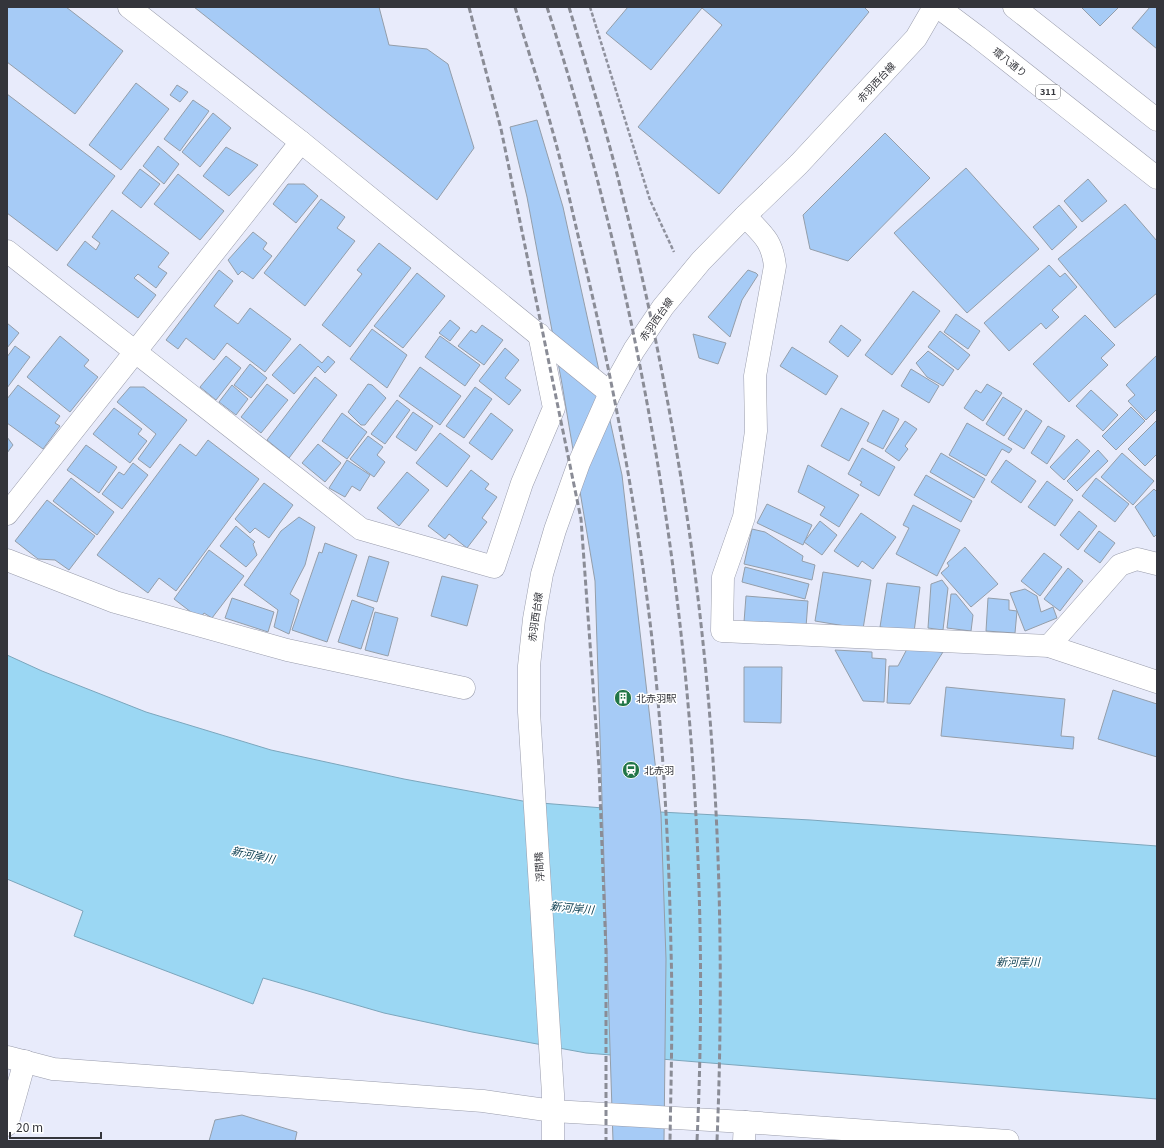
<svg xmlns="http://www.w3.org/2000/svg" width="1164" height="1148" viewBox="0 0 1164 1148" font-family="Georgia,'Noto Sans JP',serif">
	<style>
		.water { fill: #9bd7f3; stroke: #7ca6bc }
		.building { fill: #a6cbf6; stroke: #949eaa }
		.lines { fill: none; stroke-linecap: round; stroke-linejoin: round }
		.minor-casing { stroke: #999cab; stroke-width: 23 }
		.major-casing { stroke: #999cab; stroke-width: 23 }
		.path { stroke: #8f919d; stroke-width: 2.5; stroke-dasharray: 4 2; stroke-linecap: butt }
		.minor { stroke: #fff; stroke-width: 22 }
		.major { stroke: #fff; stroke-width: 22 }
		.rail { stroke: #8a8c96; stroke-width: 3; stroke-dasharray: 6 3; stroke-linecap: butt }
		.labels { text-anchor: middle; stroke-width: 3; stroke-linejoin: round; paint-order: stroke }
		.shield { fill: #fff; stroke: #717276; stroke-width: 1 }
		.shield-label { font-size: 9px; font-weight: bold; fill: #34353b }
		.street-label { font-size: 10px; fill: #34353b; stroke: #fff }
		.poi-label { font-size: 10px; fill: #34353b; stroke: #fff; text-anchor: start }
		.water-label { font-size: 11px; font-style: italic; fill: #0f4154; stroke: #fff }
	</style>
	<rect width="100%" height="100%" fill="#e8ebfb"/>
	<!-- water -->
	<polygon class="water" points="7,655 42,671 146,712 271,750 404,779 528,802 641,811 811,820 1157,846 1157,1099 586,1053 472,1032 384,1013 263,978 253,1004 74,936 83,911 7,879"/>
	<!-- building -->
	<g class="building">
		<polygon points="7,7 66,7 123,51 75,114 7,62"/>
		<polygon points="194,7 379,7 389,45 427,49 448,64 474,148 437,200"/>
		<polygon points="628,7 864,7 869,12 719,194 638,127 722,25 702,8 651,70 606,33"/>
		<polygon points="1081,7 1119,7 1100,26"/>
		<polygon points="1150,7 1157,7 1157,49 1132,28"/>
		<polygon points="136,83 169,109 121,170 89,145"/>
		<polygon points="177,85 188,92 180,102 170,95"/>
		<polygon points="7,94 115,176 57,251 7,213"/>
		<polygon points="193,100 209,111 180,151 164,139"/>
		<polygon points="213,113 231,128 200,167 182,152"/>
		<polygon points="537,120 563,207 622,475 661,815 666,959 664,1141 613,1141 595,581 562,384 527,197 510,127"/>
		<polygon points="885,133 930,178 848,261 810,249 803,215"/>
		<polygon points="158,146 179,164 164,184 143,166"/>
		<polygon points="226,147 258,165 229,196 203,176"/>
		<polygon points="966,168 1039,249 967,313 894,233"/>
		<polygon points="140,169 160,184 141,208 122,193"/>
		<polygon points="178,174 224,211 200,240 154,204"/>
		<polygon points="1088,179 1107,201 1082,222 1064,201"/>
		<polygon points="288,184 304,184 318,196 296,223 273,204"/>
		<polygon points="321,199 345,217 337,228 355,241 305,306 264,273"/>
		<polygon points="1125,204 1157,241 1157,293 1115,328 1058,259"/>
		<polygon points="1059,205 1077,227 1052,250 1033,227"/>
		<polygon points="112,210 169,253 158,267 167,273 156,288 138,274 134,278 156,295 138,318 67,265 85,241 96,250 100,243 92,237"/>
		<polygon points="253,232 267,243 263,249 272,256 253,279 242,271 238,275 228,260"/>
		<polygon points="379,243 411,268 350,347 322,325 362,274 357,270"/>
		<polygon points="1049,265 1060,277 1065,273 1077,287 1052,310 1059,317 1046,329 1041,323 1009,351 984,323"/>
		<polygon points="219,270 233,281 214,306 238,324 250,308 291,339 265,372 227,343 214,360 186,338 178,349 166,340"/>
		<polygon points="748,270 756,273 758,275 742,300 730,337 708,317"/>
		<polygon points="417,273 445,296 403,348 374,326"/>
		<polygon points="913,291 940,311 892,375 865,355"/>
		<polygon points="956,314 980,331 968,349 944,332"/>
		<polygon points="1085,315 1115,345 1101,358 1108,365 1069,402 1033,364"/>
		<polygon points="450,320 460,328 450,341 439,333"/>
		<polygon points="7,323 19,333 7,348"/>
		<polygon points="482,325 503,340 484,365 458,346 471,330 476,333"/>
		<polygon points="841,325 861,340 848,357 829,342"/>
		<polygon points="372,329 407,355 387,388 350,359"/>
		<polygon points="940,331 970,355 958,370 928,347"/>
		<polygon points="693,334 726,343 718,364 699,358"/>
		<polygon points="60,336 89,360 84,366 98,377 70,412 27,377"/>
		<polygon points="440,336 480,365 465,386 425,357"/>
		<polygon points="300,344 322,363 328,356 335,362 325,373 318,366 294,394 272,375"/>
		<polygon points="15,346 30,357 7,388 7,357"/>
		<polygon points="792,347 838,376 826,395 780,366"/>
		<polygon points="505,348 519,360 505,378 521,390 509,405 479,381"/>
		<polygon points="928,351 954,370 943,386 927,377 916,363"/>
		<polygon points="1157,355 1157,409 1146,420 1128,401 1135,395 1126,385"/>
		<polygon points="226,356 241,368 216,400 200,387"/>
		<polygon points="250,364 267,378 251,398 234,385"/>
		<polygon points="420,367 461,396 440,425 399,396"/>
		<polygon points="911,369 939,386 929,403 901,386"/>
		<polygon points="315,377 337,395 289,458 267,440"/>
		<polygon points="267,384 288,400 261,433 241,417"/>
		<polygon points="368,384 372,385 386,398 365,425 361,425 348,412"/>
		<polygon points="987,384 1002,393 983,421 964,408 976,390 981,393"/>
		<polygon points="18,385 60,416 55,423 60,426 43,449 7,423 7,399"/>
		<polygon points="232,385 248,399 236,415 219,402"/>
		<polygon points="130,387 144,387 187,420 150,468 138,459 156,434 117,402"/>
		<polygon points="475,387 492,399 464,438 446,426"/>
		<polygon points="1091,390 1118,415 1103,431 1076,406"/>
		<polygon points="1003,397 1022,409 1004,436 986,424"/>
		<polygon points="397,400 410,410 385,444 371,434"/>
		<polygon points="1131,407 1145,421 1116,450 1102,436"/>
		<polygon points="114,408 142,429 138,434 147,441 130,463 93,434"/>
		<polygon points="841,408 869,423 849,461 821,446"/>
		<polygon points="883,410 899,419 883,449 867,441"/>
		<polygon points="1026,410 1042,421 1024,449 1008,439"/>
		<polygon points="413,412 433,426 416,451 396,437"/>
		<polygon points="342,413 367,432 347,459 322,441"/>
		<polygon points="491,413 513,430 492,460 469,443"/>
		<polygon points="1157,420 1157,454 1145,466 1128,449"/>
		<polygon points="905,421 917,429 905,446 908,449 899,461 885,451"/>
		<polygon points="967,423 1012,449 1009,453 1002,449 986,476 949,455"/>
		<polygon points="1048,426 1065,436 1047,464 1031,453"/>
		<polygon points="440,433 470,456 447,487 416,463"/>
		<polygon points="368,436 383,447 377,455 385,462 374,477 350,459"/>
		<polygon points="7,437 13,445 7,453"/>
		<polygon points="1077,439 1090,451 1064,480 1050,467"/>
		<polygon points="208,440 259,479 176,591 159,578 148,593 97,555 180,444 196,456"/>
		<polygon points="318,444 341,463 325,482 302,463"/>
		<polygon points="86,445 117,467 99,493 67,470"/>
		<polygon points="862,448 895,467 879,496 860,485 862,482 848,474"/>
		<polygon points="1098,450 1108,461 1077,491 1067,481"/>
		<polygon points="941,453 985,479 974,498 930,472"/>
		<polygon points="1122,453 1154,481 1133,505 1101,477"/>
		<polygon points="347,460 370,475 360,491 352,486 345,497 329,488"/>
		<polygon points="1006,460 1036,481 1021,503 991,482"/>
		<polygon points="133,463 148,475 122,509 102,494 119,472 124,475"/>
		<polygon points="808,465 859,495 839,527 820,515 825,507 798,492"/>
		<polygon points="471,470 489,484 485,489 497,497 482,518 487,522 467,548 449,534 445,539 428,526"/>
		<polygon points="407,472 429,490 399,526 377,508"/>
		<polygon points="926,475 972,501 961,522 914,495"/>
		<polygon points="71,478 114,512 97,535 53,501"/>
		<polygon points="1096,478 1129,504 1115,522 1082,496"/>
		<polygon points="1047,481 1073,500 1055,526 1028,507"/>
		<polygon points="264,483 293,505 269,538 255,528 250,533 235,519"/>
		<polygon points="1154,489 1157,492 1157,534 1154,537 1135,507"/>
		<polygon points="47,500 95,536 69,570 55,560 38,559 15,541"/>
		<polygon points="767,504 812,525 803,545 757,523"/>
		<polygon points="913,505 960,530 937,576 896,554 909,528 903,525"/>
		<polygon points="1079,511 1097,526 1078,550 1060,535"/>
		<polygon points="861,513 896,537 873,569 862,561 858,567 834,551"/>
		<polygon points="299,517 315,527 305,565 290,594 299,600 289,634 274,627 278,610 244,585 281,531"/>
		<polygon points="820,521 837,535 822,555 804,542"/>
		<polygon points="236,526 255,542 253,544 257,555 246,567 220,546"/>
		<polygon points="752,529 765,532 803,556 802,561 815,565 812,580 744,564"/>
		<polygon points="1099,531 1115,543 1100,563 1084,551"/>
		<polygon points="325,543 357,555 327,642 292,630 319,552 322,553"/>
		<polygon points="965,547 998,584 971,607 941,573 949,566 947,563"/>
		<polygon points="209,550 244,576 212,618 204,613 200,619 174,599"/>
		<polygon points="1044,553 1062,567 1040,596 1021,581"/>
		<polygon points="369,556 389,562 377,602 357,596"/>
		<polygon points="745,567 809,584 805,599 742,582"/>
		<polygon points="1068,568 1083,581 1060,611 1044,599"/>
		<polygon points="823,572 871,580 863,629 815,621"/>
		<polygon points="442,576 478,585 467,626 431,616"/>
		<polygon points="942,580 948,588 943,630 928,628 931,584"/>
		<polygon points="887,583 920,587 914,632 880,627"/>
		<polygon points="1025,589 1037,596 1041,612 1053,607 1057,618 1025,631 1010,593"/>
		<polygon points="951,594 956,594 973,615 971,631 947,628"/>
		<polygon points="746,596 808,601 806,627 744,622"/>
		<polygon points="232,598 274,612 268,632 225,618"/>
		<polygon points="988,598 1009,600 1009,610 1017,611 1015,633 986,631"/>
		<polygon points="352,600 374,608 361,649 338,642"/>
		<polygon points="375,612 398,618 388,656 365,650"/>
		<polygon points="907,649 943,652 910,704 887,703 889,666 898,666"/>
		<polygon points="835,650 872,652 872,658 886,659 884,702 863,701"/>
		<polygon points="744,667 782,667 781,723 744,722"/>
		<polygon points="946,687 1065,699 1061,736 1074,737 1073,749 941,736"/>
		<polygon points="1113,690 1157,704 1157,757 1098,739"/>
		<polygon points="242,1115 297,1132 295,1141 209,1141 215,1120"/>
	</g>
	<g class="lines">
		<defs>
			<g id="minor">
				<polyline points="129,7 301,142 610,393"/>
				<path d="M745,216C762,234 772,240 775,266L755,376L756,431L744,517L723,577L722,631L1049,646L1157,682"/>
				<polyline points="7,251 361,529 494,567 522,483 554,408 539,334"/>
				<polyline points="7,514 301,142"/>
				<polyline points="7,560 115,602 287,650 464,688"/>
				<polyline points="1049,646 1120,565 1137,559 1157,564"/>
				<polyline points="7,1057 53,1069 483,1101 553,1111 745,1122 1008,1141"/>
				<polyline points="7,1125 25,1061"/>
				<polyline points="744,1141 745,1122"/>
			</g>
			<g id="major">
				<polyline points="938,7 978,37 1157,178"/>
				<polyline points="1014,7 1157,120"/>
				<polyline points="553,1141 553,1094 529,712 529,666 534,619 542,574 555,530 579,463 610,393 634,350 663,307 701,261 745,216 799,164 916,38 934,7"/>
			</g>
		</defs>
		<!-- minor casing -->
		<use href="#minor" class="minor-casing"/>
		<!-- major casing -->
		<use href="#major" class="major-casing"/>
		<!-- path -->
		<polyline class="path" points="590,7 650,200 674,252"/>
		<!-- minor -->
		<use href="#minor" class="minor"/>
		<!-- major -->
		<use href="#major" class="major"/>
		<!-- rail -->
		<g class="rail">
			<polyline points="469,7 501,129 581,519 599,768 606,951 606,1141"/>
			<path d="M515,7C528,51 543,95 555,140C565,177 573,215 582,252C613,380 637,508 652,639C663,742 669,846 671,950C673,1014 671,1077 670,1141"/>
			<path d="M547,7C665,372 715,758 697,1141"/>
			<path d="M569,7C587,68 606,129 621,190C646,287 666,386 682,484C717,701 726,922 717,1141"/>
		</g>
	</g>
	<!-- icons -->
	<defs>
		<symbol id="building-disc" viewBox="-11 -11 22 22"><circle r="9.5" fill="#217546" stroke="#fff"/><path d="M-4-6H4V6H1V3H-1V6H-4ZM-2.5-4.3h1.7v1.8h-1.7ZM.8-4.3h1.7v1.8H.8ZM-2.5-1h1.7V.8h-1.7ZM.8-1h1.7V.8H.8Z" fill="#fff"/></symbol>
		<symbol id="station-disc" viewBox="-11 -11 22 22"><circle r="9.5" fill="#217546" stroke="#fff"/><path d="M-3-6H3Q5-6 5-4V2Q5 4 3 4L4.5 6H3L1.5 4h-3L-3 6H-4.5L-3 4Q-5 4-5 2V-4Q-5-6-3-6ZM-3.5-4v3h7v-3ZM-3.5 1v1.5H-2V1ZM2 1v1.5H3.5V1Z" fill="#fff"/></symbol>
	</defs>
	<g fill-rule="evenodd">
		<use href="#building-disc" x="613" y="688" width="20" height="20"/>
		<use href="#station-disc" x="621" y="760" width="20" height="20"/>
	</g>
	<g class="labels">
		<!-- shield labels -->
		<rect class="shield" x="1036" y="85" width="24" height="14" rx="3"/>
		<g class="shield-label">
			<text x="1048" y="95">311</text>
		</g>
		<!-- street labels -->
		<g class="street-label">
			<text transform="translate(1010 62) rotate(38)" y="4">環八通り</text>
			<text transform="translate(876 82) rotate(-47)" y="4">赤羽西台線</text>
			<text transform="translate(656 319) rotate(-55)" y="4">赤羽西台線</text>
			<text transform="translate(535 617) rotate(-82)" y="4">赤羽西台線</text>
			<text transform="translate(539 867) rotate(-94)" y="4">浮間橋</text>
		</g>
		<!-- poi labels -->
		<g class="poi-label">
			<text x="636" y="702">北赤羽駅</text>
			<text x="644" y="774">北赤羽</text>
		</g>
		<!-- water labels -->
		<g class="water-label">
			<text transform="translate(253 855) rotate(12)" y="4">新河岸川</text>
			<text transform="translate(572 908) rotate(5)" y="4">新河岸川</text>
			<text x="1018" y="966">新河岸川</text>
		</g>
	</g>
	<!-- border -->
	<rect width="1164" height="1148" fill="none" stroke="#34353b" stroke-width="16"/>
	<!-- scale -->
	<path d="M10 1132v6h91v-6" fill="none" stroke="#34353b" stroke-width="2"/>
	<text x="16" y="1132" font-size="12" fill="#34353b" stroke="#ffffff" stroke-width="3" paint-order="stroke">20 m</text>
</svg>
